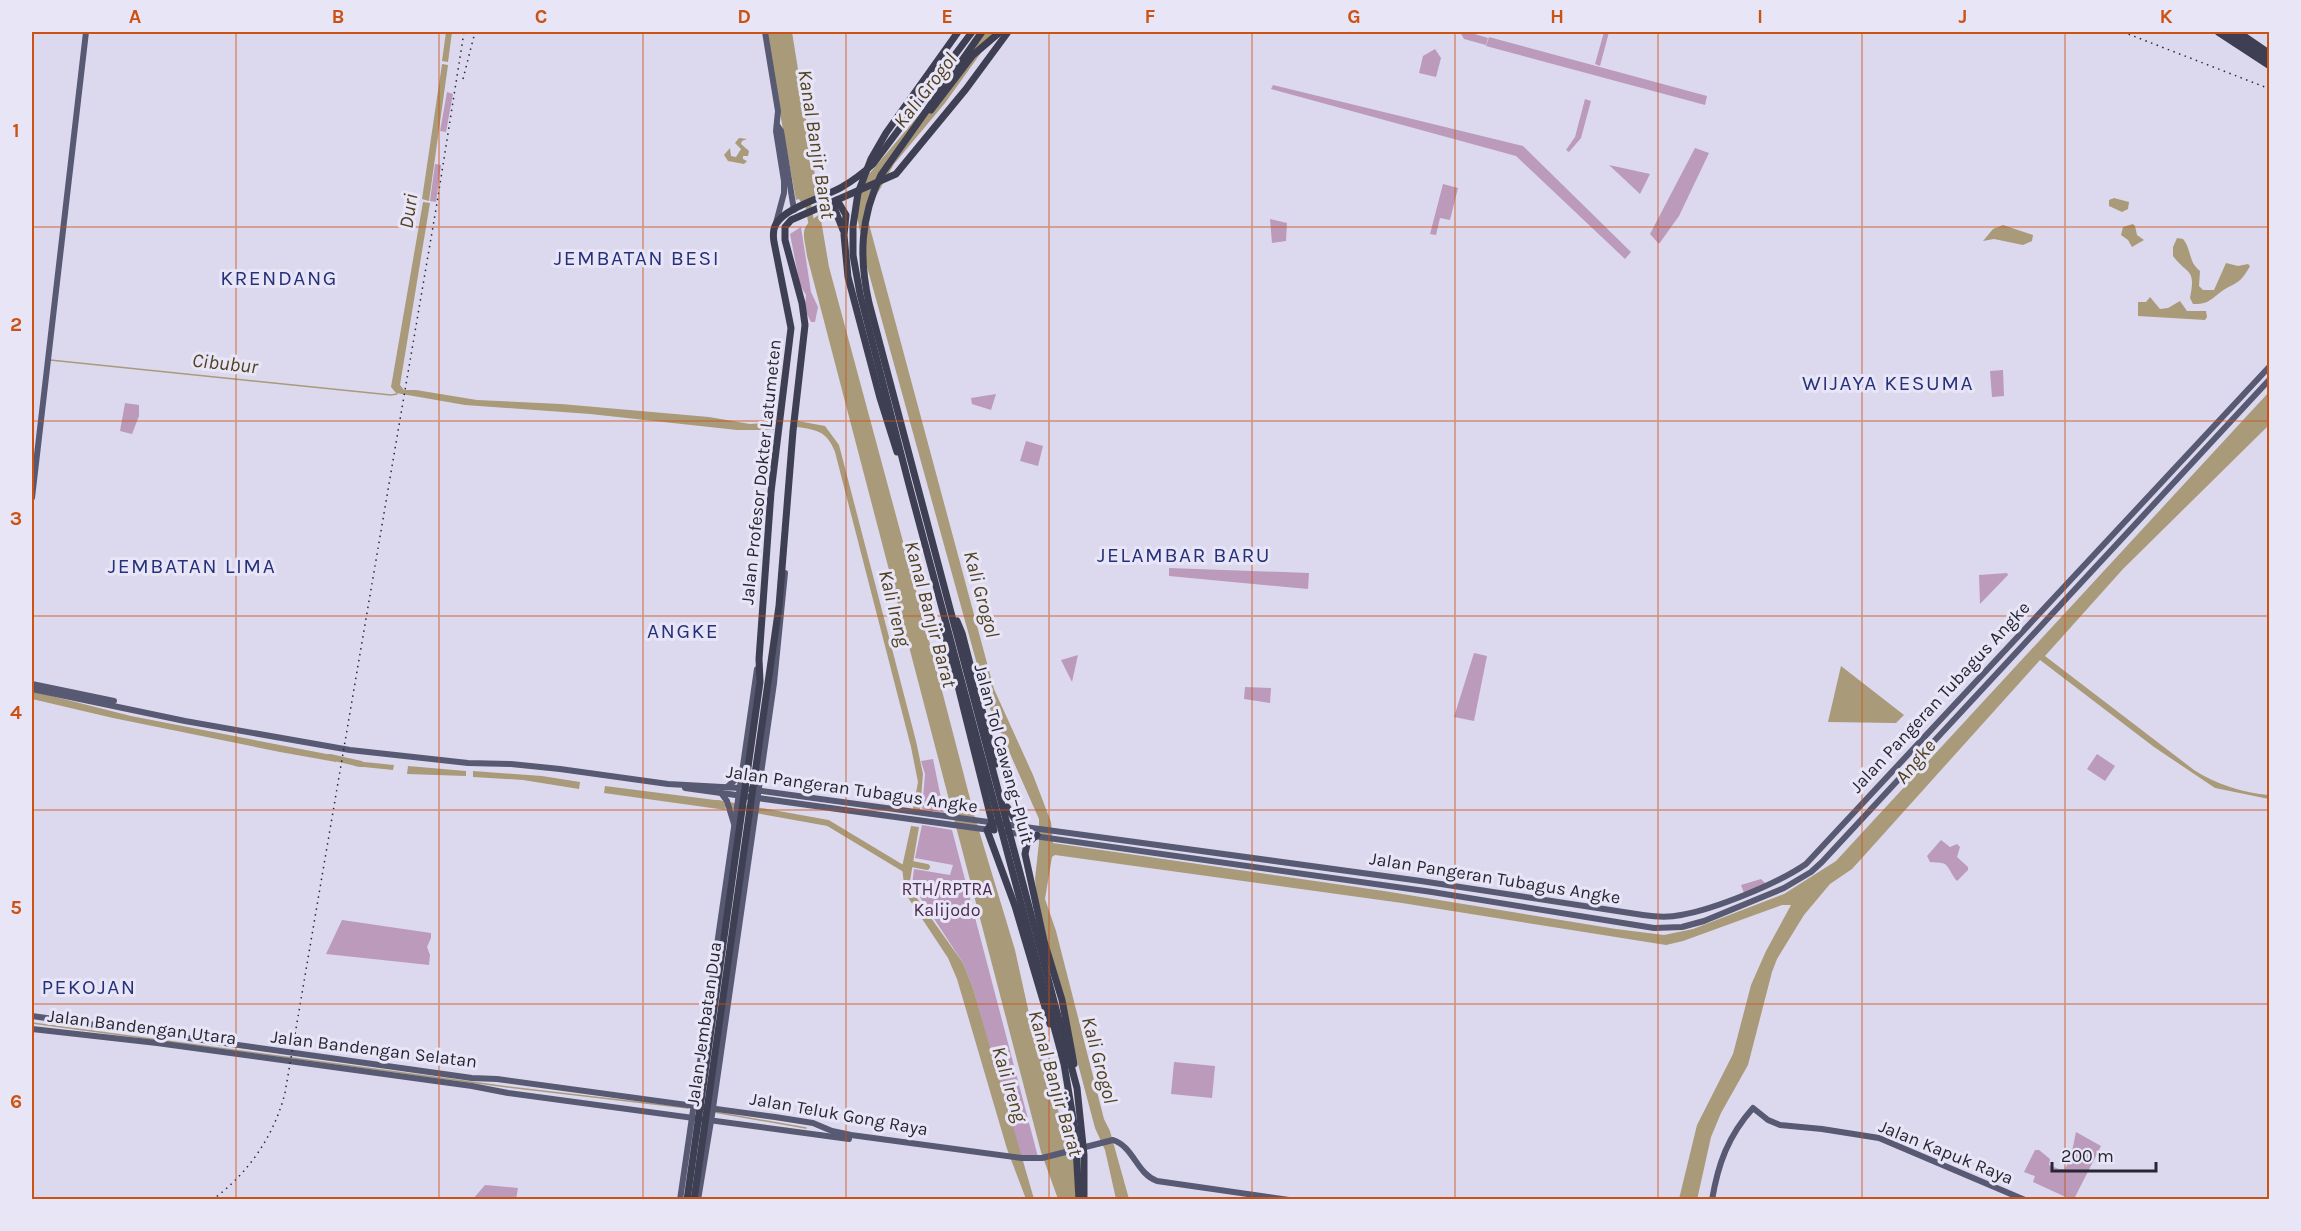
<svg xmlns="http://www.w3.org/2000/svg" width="2301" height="1231" viewBox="0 0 2301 1231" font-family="Karla,sans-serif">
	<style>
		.green { fill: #bb9abc }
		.water { fill: #a99a7a }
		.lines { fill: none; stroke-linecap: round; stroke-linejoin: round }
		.stream { stroke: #a99a7a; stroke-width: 1.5 }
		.river { stroke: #a99a7a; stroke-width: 6 }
		.major { stroke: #585973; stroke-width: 6 }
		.highway { stroke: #3e3f53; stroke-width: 7 }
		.rail { stroke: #262732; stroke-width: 1.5; stroke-dasharray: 1.5 4.5; stroke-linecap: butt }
		.grid { fill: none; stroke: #cb5212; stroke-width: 1.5; stroke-opacity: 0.55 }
		.labels { text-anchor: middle; stroke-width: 6; stroke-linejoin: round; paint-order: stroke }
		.street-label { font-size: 18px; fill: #262732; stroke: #e8e5f7 }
		.park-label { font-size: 18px; fill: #4e2c4e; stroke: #e8e5f7 }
		.water-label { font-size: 20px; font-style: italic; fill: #504120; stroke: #e8e5f7 }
		.quarter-label { font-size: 21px; letter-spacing: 1.5px; fill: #26317a; stroke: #e8e5f7 }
		.neatline { fill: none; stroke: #cb5212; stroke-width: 2 }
		.grid-label { font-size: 20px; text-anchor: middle; font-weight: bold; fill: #cb5212 }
	</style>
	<rect width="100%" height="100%" fill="#dcd9ef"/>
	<!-- green -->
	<g class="green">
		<polygon points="1460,32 1468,32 1488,38 1486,45 1464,39"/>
		<polygon points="1604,32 1609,32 1600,66 1595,64"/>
		<polygon points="1489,37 1707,96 1705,105 1486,46"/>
		<polygon points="1435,49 1441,58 1436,77 1419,73 1423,56"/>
		<polygon points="1273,85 1523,146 1631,252 1625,259 1516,156 1271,89"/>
		<polygon points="447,92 453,94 446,132 440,131"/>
		<polygon points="1585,99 1591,101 1581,138 1569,152 1566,150 1575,137"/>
		<polygon points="1695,148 1709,153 1679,216 1659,244 1650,234"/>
		<polygon points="435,164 441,165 436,202 430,201"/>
		<polygon points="1609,165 1650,174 1640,194"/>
		<polygon points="1443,184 1458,188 1450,220 1440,218 1436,235 1430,234"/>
		<polygon points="1270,219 1287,223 1286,241 1272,243"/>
		<polygon points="801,227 811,292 818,307 815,322 811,322 805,310 806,295 800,285 790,234"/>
		<polygon points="2003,370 2004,396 1992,397 1990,371"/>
		<polygon points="996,394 991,410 972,404 971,398"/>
		<polygon points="125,403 139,405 139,416 132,434 120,431"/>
		<polygon points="1026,441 1043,446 1038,466 1020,461"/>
		<polygon points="1169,568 1309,573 1308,589 1169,576"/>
		<polygon points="2007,573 2008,575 1980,604 1979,575"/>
		<polygon points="1474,653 1487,656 1474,721 1454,717"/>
		<polygon points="1078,655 1072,682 1061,660"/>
		<polygon points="1245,687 1271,688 1270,703 1244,699"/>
		<polygon points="2097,754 2115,766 2105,781 2087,769"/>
		<polygon points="933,759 944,813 922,809 925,774 921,761"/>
		<polygon points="922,825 952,830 1038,1157 1021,1157 973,988 963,963 912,885 914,869 950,875 953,865 915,858"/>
		<path d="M1941,840L1950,847L1957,844L1960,847L1957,857L1968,867V870L1957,881C1952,876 1950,868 1945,864C1941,862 1935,863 1930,862L1927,856Z"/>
		<polygon points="1761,879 1767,885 1744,893 1741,885"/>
		<polygon points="342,920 431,933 431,938 427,947 430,955 429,965 326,954"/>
		<polygon points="1174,1062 1215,1066 1212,1098 1171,1094"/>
		<path d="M2076,1132L2101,1146L2074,1199H2070L2033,1182L2035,1176L2024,1172L2035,1150H2039L2050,1159L2049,1165L2059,1169H2065C2072,1157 2073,1145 2076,1132Z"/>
		<polygon points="485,1185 518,1188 516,1199 473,1199"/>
	</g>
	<!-- water -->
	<g class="water">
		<polygon points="446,32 452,32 448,62 442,61"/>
		<polygon points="765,32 792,32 818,194 801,202 799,199 796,200"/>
		<path d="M977,32H996L945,103L894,164L871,205L869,224L994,689L1033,775L1051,822L1053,843L1384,891L1616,929L1664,935L1693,929L1784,894L1836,861L2269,392V425L2123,569L2045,656L2194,770C2215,784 2244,793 2269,795V799L2215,788L2154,747L2040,660L1871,848L1852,869L1830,884L1804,915L1777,959L1772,972L1748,1065L1721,1113L1711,1137L1697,1200L1679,1199L1697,1125L1733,1054L1751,985L1766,951L1791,905H1782L1683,941L1666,945L1402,903L1055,855L1052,857L1045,899L1056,931L1104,1119L1110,1131L1129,1199H1116L1105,1150L1095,1128L1044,936L1037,900L1035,879L1039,842V819L988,704L866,263L855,206L869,174L935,96Z"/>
		<polygon points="442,64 448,65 429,201 422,199"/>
		<polygon points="739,138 747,139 742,141 741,144 749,151 748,156 743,156 743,159 747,161 744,164 728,161 724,155 730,148 731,156 736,157 741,149 735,143"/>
		<polygon points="2114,198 2129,202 2128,209 2122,212 2109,206 2109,200"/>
		<polygon points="423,202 430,203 400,385 404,390 416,390 477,400 561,404 709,417 750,424 775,422 774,430 737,430 590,414 465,405 396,393 391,387"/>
		<path d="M820,214L829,267L912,575L974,814L1015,950L1032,1027L1086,1199H1058L1041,1152L807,256C804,233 798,228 820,214Z"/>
		<polygon points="2133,224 2135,226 2137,235 2144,240 2132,247 2128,240 2121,235 2123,227"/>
		<polygon points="2003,225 2033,235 2032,241 2023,245 1994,239 1983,241 1993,229"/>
		<path d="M2177,238L2183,239C2192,250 2188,262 2200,271L2199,286L2203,290H2214L2226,263L2238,266L2248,264L2250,266C2240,284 2238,281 2222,291C2211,299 2208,305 2193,304L2190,298C2196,267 2188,276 2173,256V247Z"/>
		<polygon points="2150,297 2160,309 2168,308 2180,301 2187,311 2206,311 2207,317 2205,320 2138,316 2138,302 2146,302"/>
		<path d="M798,421L825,426L839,445L916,741L923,774L920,811L913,809L918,782L911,747L835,452C827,431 817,430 797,427Z"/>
		<polygon points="1841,666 1904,715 1896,723 1828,722"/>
		<polygon points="32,691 131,716 337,756 336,762 280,752 113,718 32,699"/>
		<polygon points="354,761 394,765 393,770 354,766"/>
		<polygon points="408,766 466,771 466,776 407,774"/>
		<polygon points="473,771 542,776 580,782 579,789 523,780 473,777"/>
		<polygon points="605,786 723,801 726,810 604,793"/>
		<polygon points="911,826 919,827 909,887 963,963 973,988 1034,1199 1026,1199 1007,1149 957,979 948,958 905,893 902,867"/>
	</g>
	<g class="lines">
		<!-- stream -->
		<g class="stream">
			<polyline points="50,360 391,395 397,394"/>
			<polyline points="32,1023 508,1087 688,1108"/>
			<polyline points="714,1112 806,1128"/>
		</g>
		<!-- river -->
		<g class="river">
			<polyline points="807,198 812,227"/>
			<polyline points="330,757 361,764"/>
			<polyline points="717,803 828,823 906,870"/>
			<polyline points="907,863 927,867"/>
		</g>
		<!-- major -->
		<g class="major">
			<polyline points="765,32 778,111 776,131 784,181 784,193 776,223"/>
			<polyline points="777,125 781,131 794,210"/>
			<polyline points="32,498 86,32"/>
			<polyline points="32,684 114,701"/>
			<path d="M32,689L185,721L350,750L468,763L511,764L560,769L668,784L740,788L1421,881L1643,915C1656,917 1668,918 1681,915C1715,909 1777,884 1806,864L2270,366"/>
			<polyline points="727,787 735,780 741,770"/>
			<polyline points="685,788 990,830"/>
			<polyline points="721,793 727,801 734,824"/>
			<polyline points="1006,832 1432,892 1654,928 1682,927 1704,921 1784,888 1811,872 1822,862 2270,379"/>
			<path d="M32,1016L472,1078L497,1079L775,1117L813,1123L832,1131L851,1135L1022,1158H1042L1113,1140C1134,1147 1136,1173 1157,1181L1289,1200"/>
			<polyline points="32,1029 157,1043 472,1086 508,1093 849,1139"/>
			<polyline points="680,1200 757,669"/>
			<polyline points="698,1200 712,1115 774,683 785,573"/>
			<path d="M1712,1200C1718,1164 1728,1136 1753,1108L1768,1120L1780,1125L1822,1129L1879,1138L2025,1200"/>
		</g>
		<!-- highway -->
		<g class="highway">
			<polyline points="958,32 886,133 871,159 858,193 853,226 853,255 860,294 908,481 1064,1064 1075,1130 1079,1200"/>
			<path d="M982,32L881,175C860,218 859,258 869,303L1077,1088L1084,1155V1200"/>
			<polyline points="2218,32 2270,66"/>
			<polyline points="2228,32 2270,60"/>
			<polyline points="2238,32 2270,54"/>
			<polyline points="931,110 973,55 1000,32"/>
			<polyline points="837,200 846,215 844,235 848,277 880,398 897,452"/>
			<polyline points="832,202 843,230"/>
			<polyline points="957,621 962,633 996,764"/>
			<polyline points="943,626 994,830"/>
			<polyline points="1007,807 1016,821 1026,827"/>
			<polyline points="992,823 987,830 1015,906 1050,1024"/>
			<polyline points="1037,835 1027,844 1025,854 1044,941 1062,1000 1074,1064"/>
			<path d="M687,1200L760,682L759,659L771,492L791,328L774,242C773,236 773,229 776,224C786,207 825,197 842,187C854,180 863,173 873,164L972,32"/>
			<polyline points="694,1200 779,606 793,431 805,325 802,303 785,240 785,227 791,220 896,174 966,89 1008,32"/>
		</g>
		<!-- rail -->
		<g class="rail">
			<polyline points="2123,32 2270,89"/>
			<polyline points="463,79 475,32"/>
			<path d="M212,1200C248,1174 274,1136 285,1093L437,203L464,32"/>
		</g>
	</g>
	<!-- grid -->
	<path class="grid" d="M236,32V1200M439,32V1200M643,32V1200M846,32V1200M1049,32V1200M1252,32V1200M1455,32V1200M1658,32V1200M1862,32V1200M2065,32V1200M32,227H2270M32,421H2270M32,616H2270M32,810H2270M32,1004H2270"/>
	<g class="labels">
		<!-- street labels -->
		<g class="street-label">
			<text transform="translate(761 472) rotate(-84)" y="6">Jalan Profesor Dokter Latumeten</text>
			<text transform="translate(1940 697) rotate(-47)" y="6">Jalan Pangeran Tubagus Angke</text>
			<text transform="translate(1004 754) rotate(75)" y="6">Jalan Tol Cawang–Pluit</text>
			<text transform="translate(852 789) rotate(8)" y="6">Jalan Pangeran Tubagus Angke</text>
			<text transform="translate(1495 878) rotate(9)" y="6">Jalan Pangeran Tubagus Angke</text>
			<text transform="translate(704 1024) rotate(-82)" y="6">Jalan Jembatan Dua</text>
			<text transform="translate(142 1027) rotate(7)" y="6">Jalan Bandengan Utara</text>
			<text transform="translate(374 1049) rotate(7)" y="6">Jalan Bandengan Selatan</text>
			<text transform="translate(839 1114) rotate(10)" y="6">Jalan Teluk Gong Raya</text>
			<text transform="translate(1946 1152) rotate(22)" y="6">Jalan Kapuk Raya</text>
		</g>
		<!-- park labels -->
		<g class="park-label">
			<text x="947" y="895">RTH/RPTRA<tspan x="947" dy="21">Kalijodo</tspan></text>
		</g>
		<!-- water labels -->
		<g class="water-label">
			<text transform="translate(925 90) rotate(-52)" y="7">Kali Grogol</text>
			<text transform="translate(817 144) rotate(81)" y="7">Kanal Banjir Barat</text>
			<text transform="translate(408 211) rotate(-81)" y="7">Duri</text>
			<text transform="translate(225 363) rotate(6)" y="7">Cibubur</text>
			<text transform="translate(982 594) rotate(75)" y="7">Kali Grogol</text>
			<text transform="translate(895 608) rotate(76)" y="7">Kali Ireng</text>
			<text transform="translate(931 614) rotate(75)" y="7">Kanal Banjir Barat</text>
			<text transform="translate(1915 761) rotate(-50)" y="7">Angke</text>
			<text transform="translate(1100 1060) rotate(75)" y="7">Kali Grogol</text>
			<text transform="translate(1056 1083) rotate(74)" y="7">Kanal Banjir Barat</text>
			<text transform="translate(1010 1084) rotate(73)" y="7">Kali Ireng</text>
		</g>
		<!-- quarter labels -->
		<g class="quarter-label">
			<text x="637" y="265">JEMBATAN BESI</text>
			<text x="279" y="285">KRENDANG</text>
			<text x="1888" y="390">WIJAYA KESUMA</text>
			<text x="1184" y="562">JELAMBAR BARU</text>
			<text x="192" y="573">JEMBATAN LIMA</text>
			<text x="683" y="638">ANGKE</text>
			<text x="89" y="994">PEKOJAN</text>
		</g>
	</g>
	<!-- border -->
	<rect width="2301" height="1231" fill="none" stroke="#e8e5f7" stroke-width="66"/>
	<!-- scale -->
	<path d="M2052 1162v9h104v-9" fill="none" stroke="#262732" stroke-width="3"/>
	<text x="2061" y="1162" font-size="18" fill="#262732" stroke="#e8e5f7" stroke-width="4.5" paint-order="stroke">200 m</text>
	<rect x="33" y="33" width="2235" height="1165" class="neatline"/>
	<g class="grid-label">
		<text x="135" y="23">A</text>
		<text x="338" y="23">B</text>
		<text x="541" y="23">C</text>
		<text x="744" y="23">D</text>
		<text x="947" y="23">E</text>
		<text x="1150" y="23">F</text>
		<text x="1354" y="23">G</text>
		<text x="1557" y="23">H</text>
		<text x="1760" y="23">I</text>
		<text x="1963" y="23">J</text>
		<text x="2166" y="23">K</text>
		<text x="16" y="137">1</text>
		<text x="16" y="331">2</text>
		<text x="16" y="525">3</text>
		<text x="16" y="719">4</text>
		<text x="16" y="914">5</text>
		<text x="16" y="1108">6</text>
	</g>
</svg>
